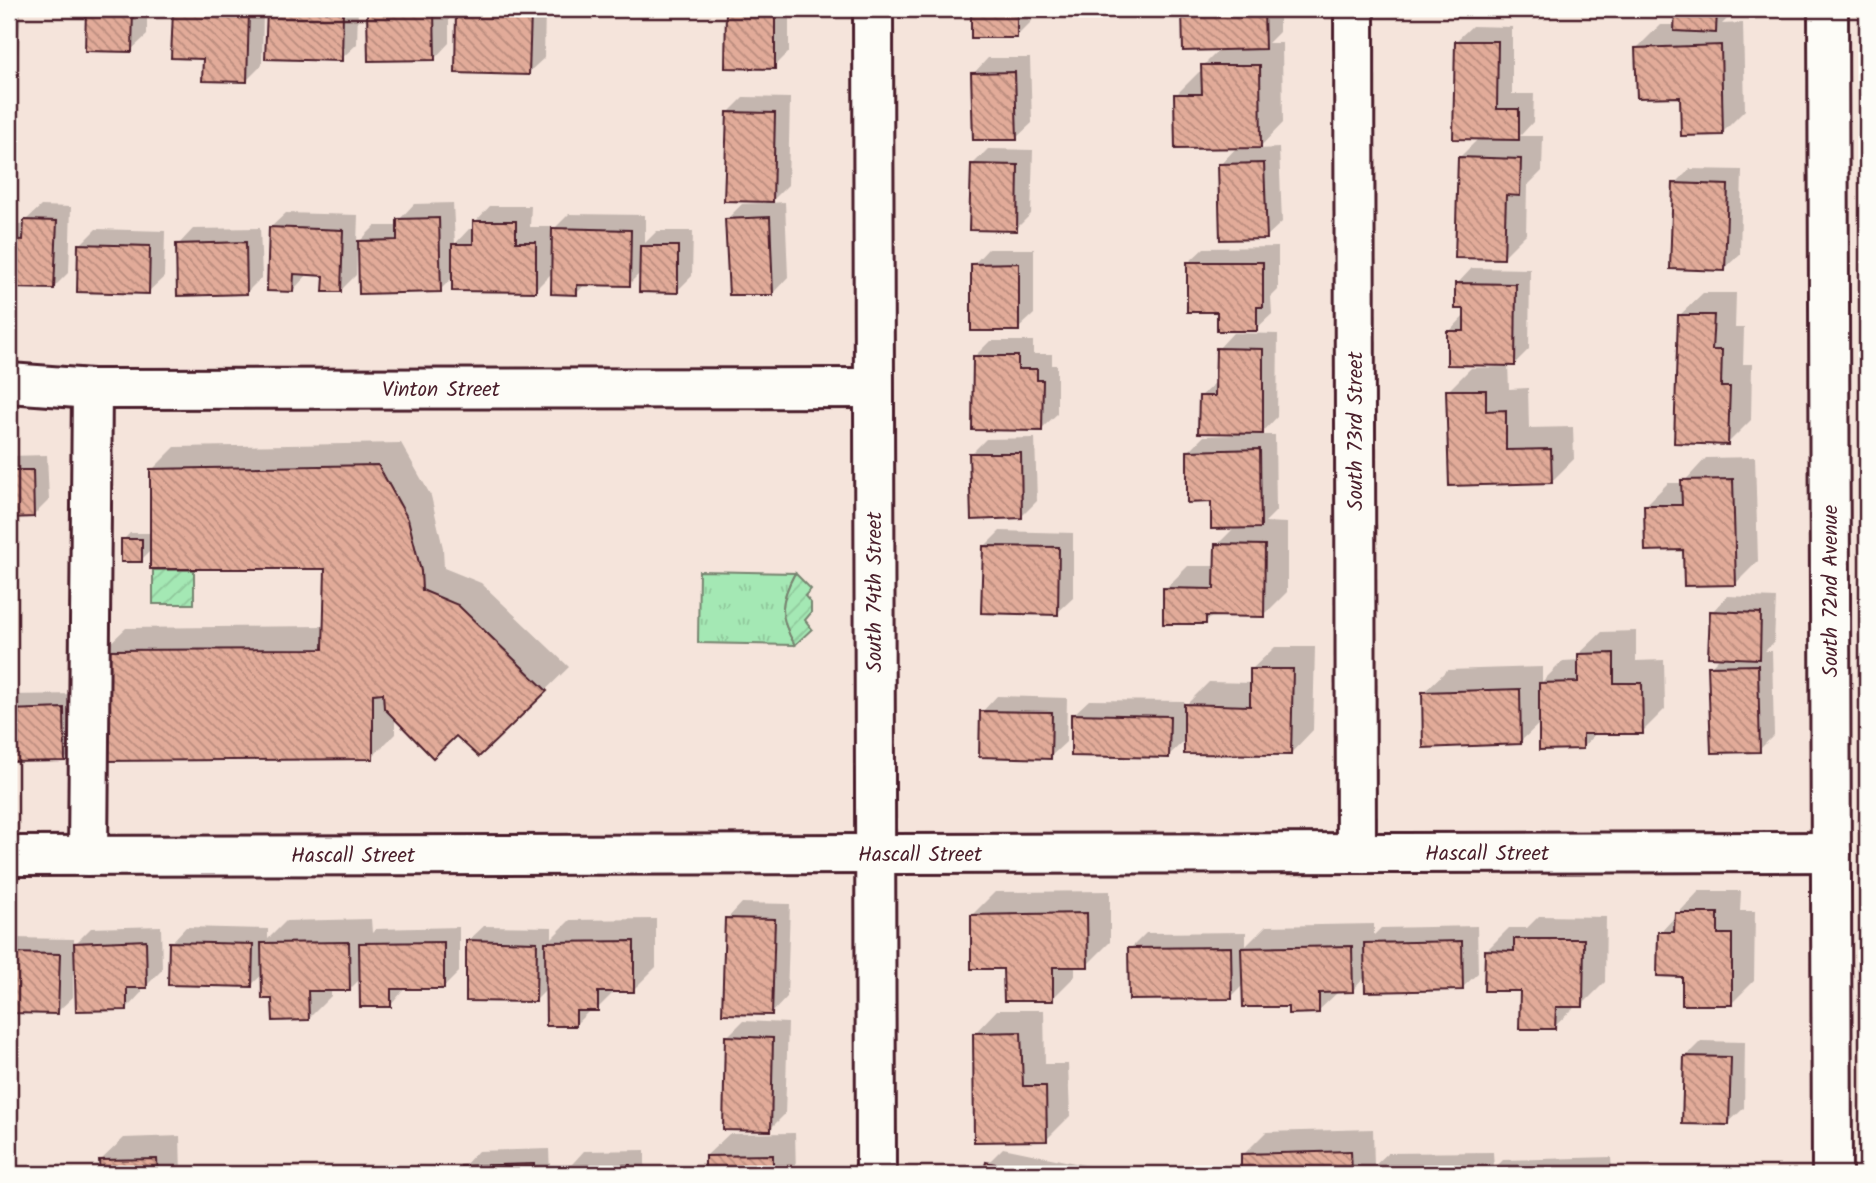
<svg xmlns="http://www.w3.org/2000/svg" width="1876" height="1183" viewBox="0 0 1876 1183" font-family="Kalam,sans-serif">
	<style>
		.grass { fill: url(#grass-tufts); stroke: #778470; stroke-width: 2 }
		.garden { fill: url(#garden-furrows); stroke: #778470; stroke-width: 2 }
		.shadow { fill: #0003 }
		.building { fill: url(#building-back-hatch); stroke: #4a1f2b; stroke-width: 2 }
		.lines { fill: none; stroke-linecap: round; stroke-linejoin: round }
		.minor-casing { stroke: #4a1f2b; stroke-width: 44 }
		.minor { stroke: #fdfcf7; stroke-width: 38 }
		.labels { text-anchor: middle; stroke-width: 7; stroke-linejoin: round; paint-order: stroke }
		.street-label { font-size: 21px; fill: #4a1f2b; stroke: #fdfcf7 }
	</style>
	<defs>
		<pattern id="grass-tufts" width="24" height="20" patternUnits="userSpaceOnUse" patternTransform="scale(1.75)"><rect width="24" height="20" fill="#a4e8b4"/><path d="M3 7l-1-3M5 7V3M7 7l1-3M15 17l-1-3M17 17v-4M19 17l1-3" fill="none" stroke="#8fc79b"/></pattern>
		<pattern id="garden-furrows" width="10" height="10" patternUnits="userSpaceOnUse" patternTransform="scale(1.75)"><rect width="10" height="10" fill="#a4e8b4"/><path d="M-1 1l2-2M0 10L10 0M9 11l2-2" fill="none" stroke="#8fc79b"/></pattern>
		<pattern id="building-back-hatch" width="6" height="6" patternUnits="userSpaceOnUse" patternTransform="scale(1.75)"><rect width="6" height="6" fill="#e2ab99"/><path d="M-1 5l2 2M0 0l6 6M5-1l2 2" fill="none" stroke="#b98b7d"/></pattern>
	</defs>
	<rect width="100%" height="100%" fill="#f5e4db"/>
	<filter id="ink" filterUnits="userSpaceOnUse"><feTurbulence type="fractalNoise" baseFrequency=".0143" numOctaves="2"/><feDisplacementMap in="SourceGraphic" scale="14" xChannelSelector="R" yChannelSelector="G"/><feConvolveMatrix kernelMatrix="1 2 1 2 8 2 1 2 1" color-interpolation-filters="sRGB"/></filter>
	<g filter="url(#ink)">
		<!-- grass -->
		<path class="grass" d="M699,571L795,573C780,601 778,616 795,645L698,643Z"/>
		<!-- garden -->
		<g class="garden">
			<rect x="153" y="570" width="41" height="34"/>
			<path d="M795,573L811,589L805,596L811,603V613L805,620L812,629L795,645C778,616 780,601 795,573Z"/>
		</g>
		<!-- shadow -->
		<g class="shadow">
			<polygon points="9,9 21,9 18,53 9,63"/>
			<polygon points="87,9 147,9 147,35 131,50 87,49"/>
			<polygon points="177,9 263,9 262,65 247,80 204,57 174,12"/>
			<polygon points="270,9 358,9 357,44 341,59 269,10"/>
			<polygon points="372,9 449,9 449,43 434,59 369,12"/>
			<polygon points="460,9 545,9 544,58 528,73 458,10"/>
			<polygon points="728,9 789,9 789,52 774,67 727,67"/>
			<polygon points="972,9 1032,9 1032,21 1017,36 973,36"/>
			<polygon points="1184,9 1279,9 1279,32 1268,43 1282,43 1283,123 1258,149 1279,148 1282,222 1266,237 1220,165 1238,146 1176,95 1199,72 1203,72 1203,66 1221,48 1185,49"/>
			<polygon points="1677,9 1731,9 1731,15 1722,24 1743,23 1745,110 1722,133 1682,95 1637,48 1660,25 1676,25"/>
			<polygon points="1472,26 1512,27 1512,94 1534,94 1533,122 1520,136 1543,136 1542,171 1527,186 1526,234 1503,257 1459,158 1480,137 1456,41"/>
			<polygon points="988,58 1030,58 1032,123 1016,138 973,74"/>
			<polygon points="744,97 790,98 788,185 770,203 785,202 788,277 773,293 727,219 742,204 766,203 728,113"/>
			<polygon points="988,149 1033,150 1031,214 1016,229 972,165"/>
			<polygon points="1690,169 1742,170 1740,254 1724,269 1675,184"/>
			<polygon points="453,203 455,244 469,229 475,229 475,222 490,206 531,206 530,227 551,227 551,232 569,214 645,215 645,243 657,231 693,231 692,276 677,291 641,272 629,284 586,283 577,293 553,272 535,290 454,276 440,290 357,250 356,275 341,290 326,274 308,274 293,290 270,228 286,213 358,215 357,244 375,226 399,226 399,220 414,204"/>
			<polygon points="41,206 71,207 69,272 53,288 9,286 9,224 25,225 25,221"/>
			<polygon points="260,228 262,277 247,292 178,245 193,229"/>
			<polygon points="96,229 165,231 164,277 148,292 80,245"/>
			<polygon points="1278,247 1278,290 1271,297 1272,314 1256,329 1188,263 1204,248"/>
			<polygon points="988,249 1034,249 1034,314 1018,329 973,265"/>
			<polygon points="1472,268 1530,269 1529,349 1514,364 1508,364 1509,389 1528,388 1529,428 1573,427 1574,459 1551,482 1450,484 1448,391 1471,368 1505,367 1505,364 1449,332 1464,316 1466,307 1457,284"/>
			<polygon points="1703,293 1736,293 1735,328 1744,328 1743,364 1752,364 1751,420 1728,443 1680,315"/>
			<polygon points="1233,333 1278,334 1277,417 1260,435 1275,435 1276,511 1265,522 1287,523 1287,592 1264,615 1213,615 1205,623 1165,589 1188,566 1216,566 1217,545 1235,527 1213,501 1189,451 1204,436 1233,435 1233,432 1200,397 1216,382 1218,349"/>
			<polygon points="990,341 1033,341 1033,354 1052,354 1052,365 1057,365 1057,414 1041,429 975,356"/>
			<polygon points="1035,438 1037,501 1021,517 971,454 986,439"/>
			<polygon points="401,443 431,496 443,548 444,568 481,583 569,667 479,755 456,733 395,717 395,734 372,757 103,650 126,628 326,626 327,567 151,550 141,560 123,540 130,533 152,533 152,470 175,447"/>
			<polygon points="47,455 49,500 33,516 9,517 9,456"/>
			<polygon points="1755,457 1758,561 1735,584 1685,548 1645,506 1668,483 1683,483 1706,458"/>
			<polygon points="1000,531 1073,533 1073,598 1057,613 984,547"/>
			<polygon points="1727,596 1776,598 1774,642 1765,651 1772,651 1774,735 1759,750 1710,667 1721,656 1712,612"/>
			<polygon points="1636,631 1636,661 1664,660 1665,709 1642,732 1597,732 1582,748 1541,722 1520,742 1424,692 1447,670 1542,667 1542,682 1563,661 1580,660 1579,654 1602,632"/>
			<polygon points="1275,647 1315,647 1313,730 1291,753 1186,739 1168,756 1073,715 1089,700 1184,701 1184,707 1209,682 1252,683 1252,669"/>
			<polygon points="79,694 80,744 65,759 9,760 9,695"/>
			<polygon points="997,696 1067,698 1066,742 1050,757 982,712"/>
			<polygon points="1110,891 1110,942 1087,965 1075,965 1075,976 1052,999 1005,967 972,915 995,892"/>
			<polygon points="1699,891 1741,891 1740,911 1755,911 1754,981 1731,1004 1660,933"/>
			<polygon points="742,903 790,904 787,997 772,1013 727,919"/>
			<polygon points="1539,916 1606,917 1605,982 1582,1005 1577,1005 1554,1027 1486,951 1509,928 1527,928"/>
			<polygon points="371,919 372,933 376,929 459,927 459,972 444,987 406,987 391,1005 361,978 350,989 331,989 331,996 308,1019 274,997 263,974 251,985 171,943 186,927 268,929 268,939 286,921"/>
			<polygon points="656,919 656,967 633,990 616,990 597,1009 591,1009 576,1024 547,989 536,1000 468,941 484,926 552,927 552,938 570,920"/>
			<polygon points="1374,924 1374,935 1381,928 1477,926 1478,973 1462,988 1366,976 1352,991 1339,991 1318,1011 1289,1005 1244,984 1231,997 1130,949 1146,933 1246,932 1246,946 1266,926"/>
			<polygon points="161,926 162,970 146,986 142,986 142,992 127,1008 73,974 73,997 57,1012 9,1011 9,938 74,939 74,945 91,928"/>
			<polygon points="997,1010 1044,1010 1045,1064 1068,1064 1070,1116 1047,1139 975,1033"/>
			<polygon points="743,1021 788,1023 785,1114 770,1129 727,1037"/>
			<polygon points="1701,1041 1745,1042 1744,1108 1728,1123 1686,1056"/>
			<polygon points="1373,1129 1374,1166 1388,1153 1493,1152 1494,1169 1503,1160 1611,1157 1612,1174 1167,1174 1173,1169 1243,1168 1243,1155 1266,1132"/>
			<polygon points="795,1133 796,1174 706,1174 706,1156 729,1134"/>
			<polygon points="180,1136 181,1174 94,1174 101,1167 101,1160 124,1138"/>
			<polygon points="1003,1148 1089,1166 1088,1174 985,1174 988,1163"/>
			<polygon points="549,1149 550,1174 463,1174 463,1167 478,1151"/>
			<polygon points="645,1150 645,1174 563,1174 584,1151"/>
			<polygon points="1747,1166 1747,1174 1647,1174 1654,1168"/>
			<polygon points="74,1169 74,1174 9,1174 9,1170"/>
			<polygon points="453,1169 453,1174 375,1174 379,1170"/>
			<polygon points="195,1170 262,1171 262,1174 192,1174"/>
			<polygon points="360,1170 361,1174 283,1174 285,1173"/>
		</g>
		<!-- building -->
		<g class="building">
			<polygon points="86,9 133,9 132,52 85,51"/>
			<polygon points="726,9 775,9 775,69 725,68"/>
			<rect x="971" y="9" width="46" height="29"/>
			<polygon points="1182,9 1264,9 1265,49 1183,51"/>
			<polygon points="1457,9 1511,9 1511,16 1457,17"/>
			<polygon points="1675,9 1717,9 1716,33 1674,31"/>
			<polygon points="267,10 343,12 342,61 265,59"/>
			<polygon points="434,10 435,60 368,61 367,11"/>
			<polygon points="456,10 531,12 529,75 455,73"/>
			<polygon points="173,11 249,12 247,82 202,81 203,59 171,58"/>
			<polygon points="1455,41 1498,41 1497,109 1519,109 1519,140 1453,139"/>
			<polygon points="1721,45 1723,135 1681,136 1680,97 1637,98 1635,48"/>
			<polygon points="1201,65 1260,65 1261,148 1175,149 1174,94 1202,94"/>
			<polygon points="1015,72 1017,140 973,140 971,73"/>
			<polygon points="727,112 775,113 773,202 724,201"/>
			<polygon points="1458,157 1521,159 1520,196 1506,195 1504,259 1455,258"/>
			<polygon points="1264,163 1267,239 1220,240 1218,164"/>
			<polygon points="971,164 1018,165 1017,231 969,230"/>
			<polygon points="1673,183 1728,185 1725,271 1670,269"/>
			<polygon points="770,217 773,295 729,295 725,219"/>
			<polygon points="439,218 441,292 359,294 358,241 397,240 397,219"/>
			<polygon points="24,220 57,221 54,289 9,288 9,239 23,240"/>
			<polygon points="473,221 516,221 516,242 536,242 536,292 452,291 452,244 473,244"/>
			<polygon points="269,227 343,230 341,292 323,292 324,276 294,274 293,292 267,291"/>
			<polygon points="552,228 631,230 630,286 577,285 577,295 551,294"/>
			<polygon points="246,242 247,294 177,296 176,244"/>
			<polygon points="78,244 150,246 149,294 77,292"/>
			<polygon points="640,246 678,246 678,293 639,292"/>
			<polygon points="1187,262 1263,262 1263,307 1257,307 1257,331 1217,331 1217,312 1187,312"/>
			<polygon points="1019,263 1019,331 971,331 971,264"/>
			<polygon points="1455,283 1516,284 1515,366 1447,365 1447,331 1464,331 1464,309 1455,309"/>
			<polygon points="1678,315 1714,315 1712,350 1722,350 1721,387 1730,387 1728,445 1674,443"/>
			<polygon points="1216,348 1263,349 1263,434 1198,433 1199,396 1215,396"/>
			<polygon points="973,356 1018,356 1018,369 1037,369 1037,380 1043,380 1042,431 972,430"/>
			<polygon points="1446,390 1486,390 1486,411 1506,410 1506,450 1551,449 1552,483 1449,486"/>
			<polygon points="1260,449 1261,528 1211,529 1211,502 1187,503 1187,451"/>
			<polygon points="969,453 1021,453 1022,518 971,520"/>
			<polygon points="378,465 408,519 421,571 422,590 458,605 547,691 479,757 456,736 433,758 384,708 383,693 373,694 373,759 102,761 101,650 323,649 325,569 150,569 150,469"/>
			<polygon points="9,470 33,470 34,517 9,518"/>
			<polygon points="1733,479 1736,585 1684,586 1683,550 1645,551 1644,505 1682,505 1681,480"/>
			<rect x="121" y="539" width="21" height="23"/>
			<polygon points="1215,544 1265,545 1264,617 1206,616 1206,624 1163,624 1163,588 1214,589"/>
			<polygon points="983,546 1059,547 1058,615 981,613"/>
			<polygon points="1710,611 1761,613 1760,659 1708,657"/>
			<polygon points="1614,653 1614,683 1642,683 1643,734 1583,734 1583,749 1539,750 1539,683 1578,682 1578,654"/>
			<polygon points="1758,665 1760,752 1711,753 1708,666"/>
			<polygon points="1250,669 1293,669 1291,755 1184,754 1184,704 1250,706"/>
			<polygon points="1520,689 1521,744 1423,748 1422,692"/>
			<polygon points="64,708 65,761 9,762 9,710"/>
			<polygon points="980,711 1052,712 1051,759 979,757"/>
			<polygon points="1071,714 1170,716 1169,758 1071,756"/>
			<polygon points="1087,913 1088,967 1053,967 1053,1001 1004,1001 1003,969 971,969 971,915"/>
			<polygon points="1675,913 1718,913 1718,934 1732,934 1732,1005 1682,1005 1682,977 1657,976 1658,932 1674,932"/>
			<polygon points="725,918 775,919 772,1015 722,1014"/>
			<polygon points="1514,939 1584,939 1583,1007 1556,1007 1555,1029 1519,1029 1520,991 1484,991 1485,950 1514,951"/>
			<polygon points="146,940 147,988 127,988 127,1010 76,1011 74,943"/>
			<polygon points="466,940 537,942 536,1002 466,1001"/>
			<polygon points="634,941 634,992 598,992 598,1011 576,1011 576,1026 546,1026 545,942"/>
			<polygon points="1462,941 1463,990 1365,992 1364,943"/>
			<polygon points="169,942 253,944 252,987 168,985"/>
			<polygon points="349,942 350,991 308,991 309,1020 273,1021 272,999 262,999 261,943"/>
			<polygon points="444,942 444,989 391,989 391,1007 360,1007 359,943"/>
			<polygon points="1352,946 1353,992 1319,993 1319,1013 1288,1014 1288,1007 1243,1007 1241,948"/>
			<polygon points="1231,947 1232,999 1129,1000 1128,948"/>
			<polygon points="9,953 60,954 58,1014 9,1013"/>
			<polygon points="1021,1032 1023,1086 1046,1086 1047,1141 974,1142 973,1033"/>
			<polygon points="725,1036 773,1038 771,1131 723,1130"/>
			<polygon points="1684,1056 1731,1057 1729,1125 1682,1124"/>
			<polygon points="1351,1151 1352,1174 1241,1174 1241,1154"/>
			<polygon points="773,1155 773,1174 705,1174 705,1156"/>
			<polygon points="157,1159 158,1174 100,1174 99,1160"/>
			<polygon points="986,1162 1041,1174 983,1174"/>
			<polygon points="534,1164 534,1174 462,1174 461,1166"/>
			<polygon points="630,1165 630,1174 567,1174 567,1166"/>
		</g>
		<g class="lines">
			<defs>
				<g id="minor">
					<polyline points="873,9 876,1174"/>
					<polyline points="1354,9 1356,853"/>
					<polyline points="1828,9 1832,1174"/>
					<polyline points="9,383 92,389 873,388"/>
					<polyline points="9,856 1831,852"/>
					<polyline points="88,856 92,389"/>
				</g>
			</defs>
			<!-- minor casing -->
			<use href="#minor" class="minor-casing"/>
			<!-- minor -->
			<use href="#minor" class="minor"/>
		</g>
	</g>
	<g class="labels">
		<!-- street labels -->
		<g class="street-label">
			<text x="441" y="396">Vinton Street</text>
			<text transform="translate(1355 431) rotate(-90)" y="7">South 73rd Street</text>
			<text transform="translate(1830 591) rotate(-90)" y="7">South 72nd Avenue</text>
			<text transform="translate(874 592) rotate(-90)" y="7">South 74th Street</text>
			<text x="1487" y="860">Hascall Street</text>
			<text x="920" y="861">Hascall Street</text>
			<text x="353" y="862">Hascall Street</text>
		</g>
	</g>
	<!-- margin -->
	<rect width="1876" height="1183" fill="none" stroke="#fdfcf7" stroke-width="35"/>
	<rect x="18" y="18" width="1841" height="1148" fill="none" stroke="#4a1f2b" stroke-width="2.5" filter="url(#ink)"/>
</svg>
